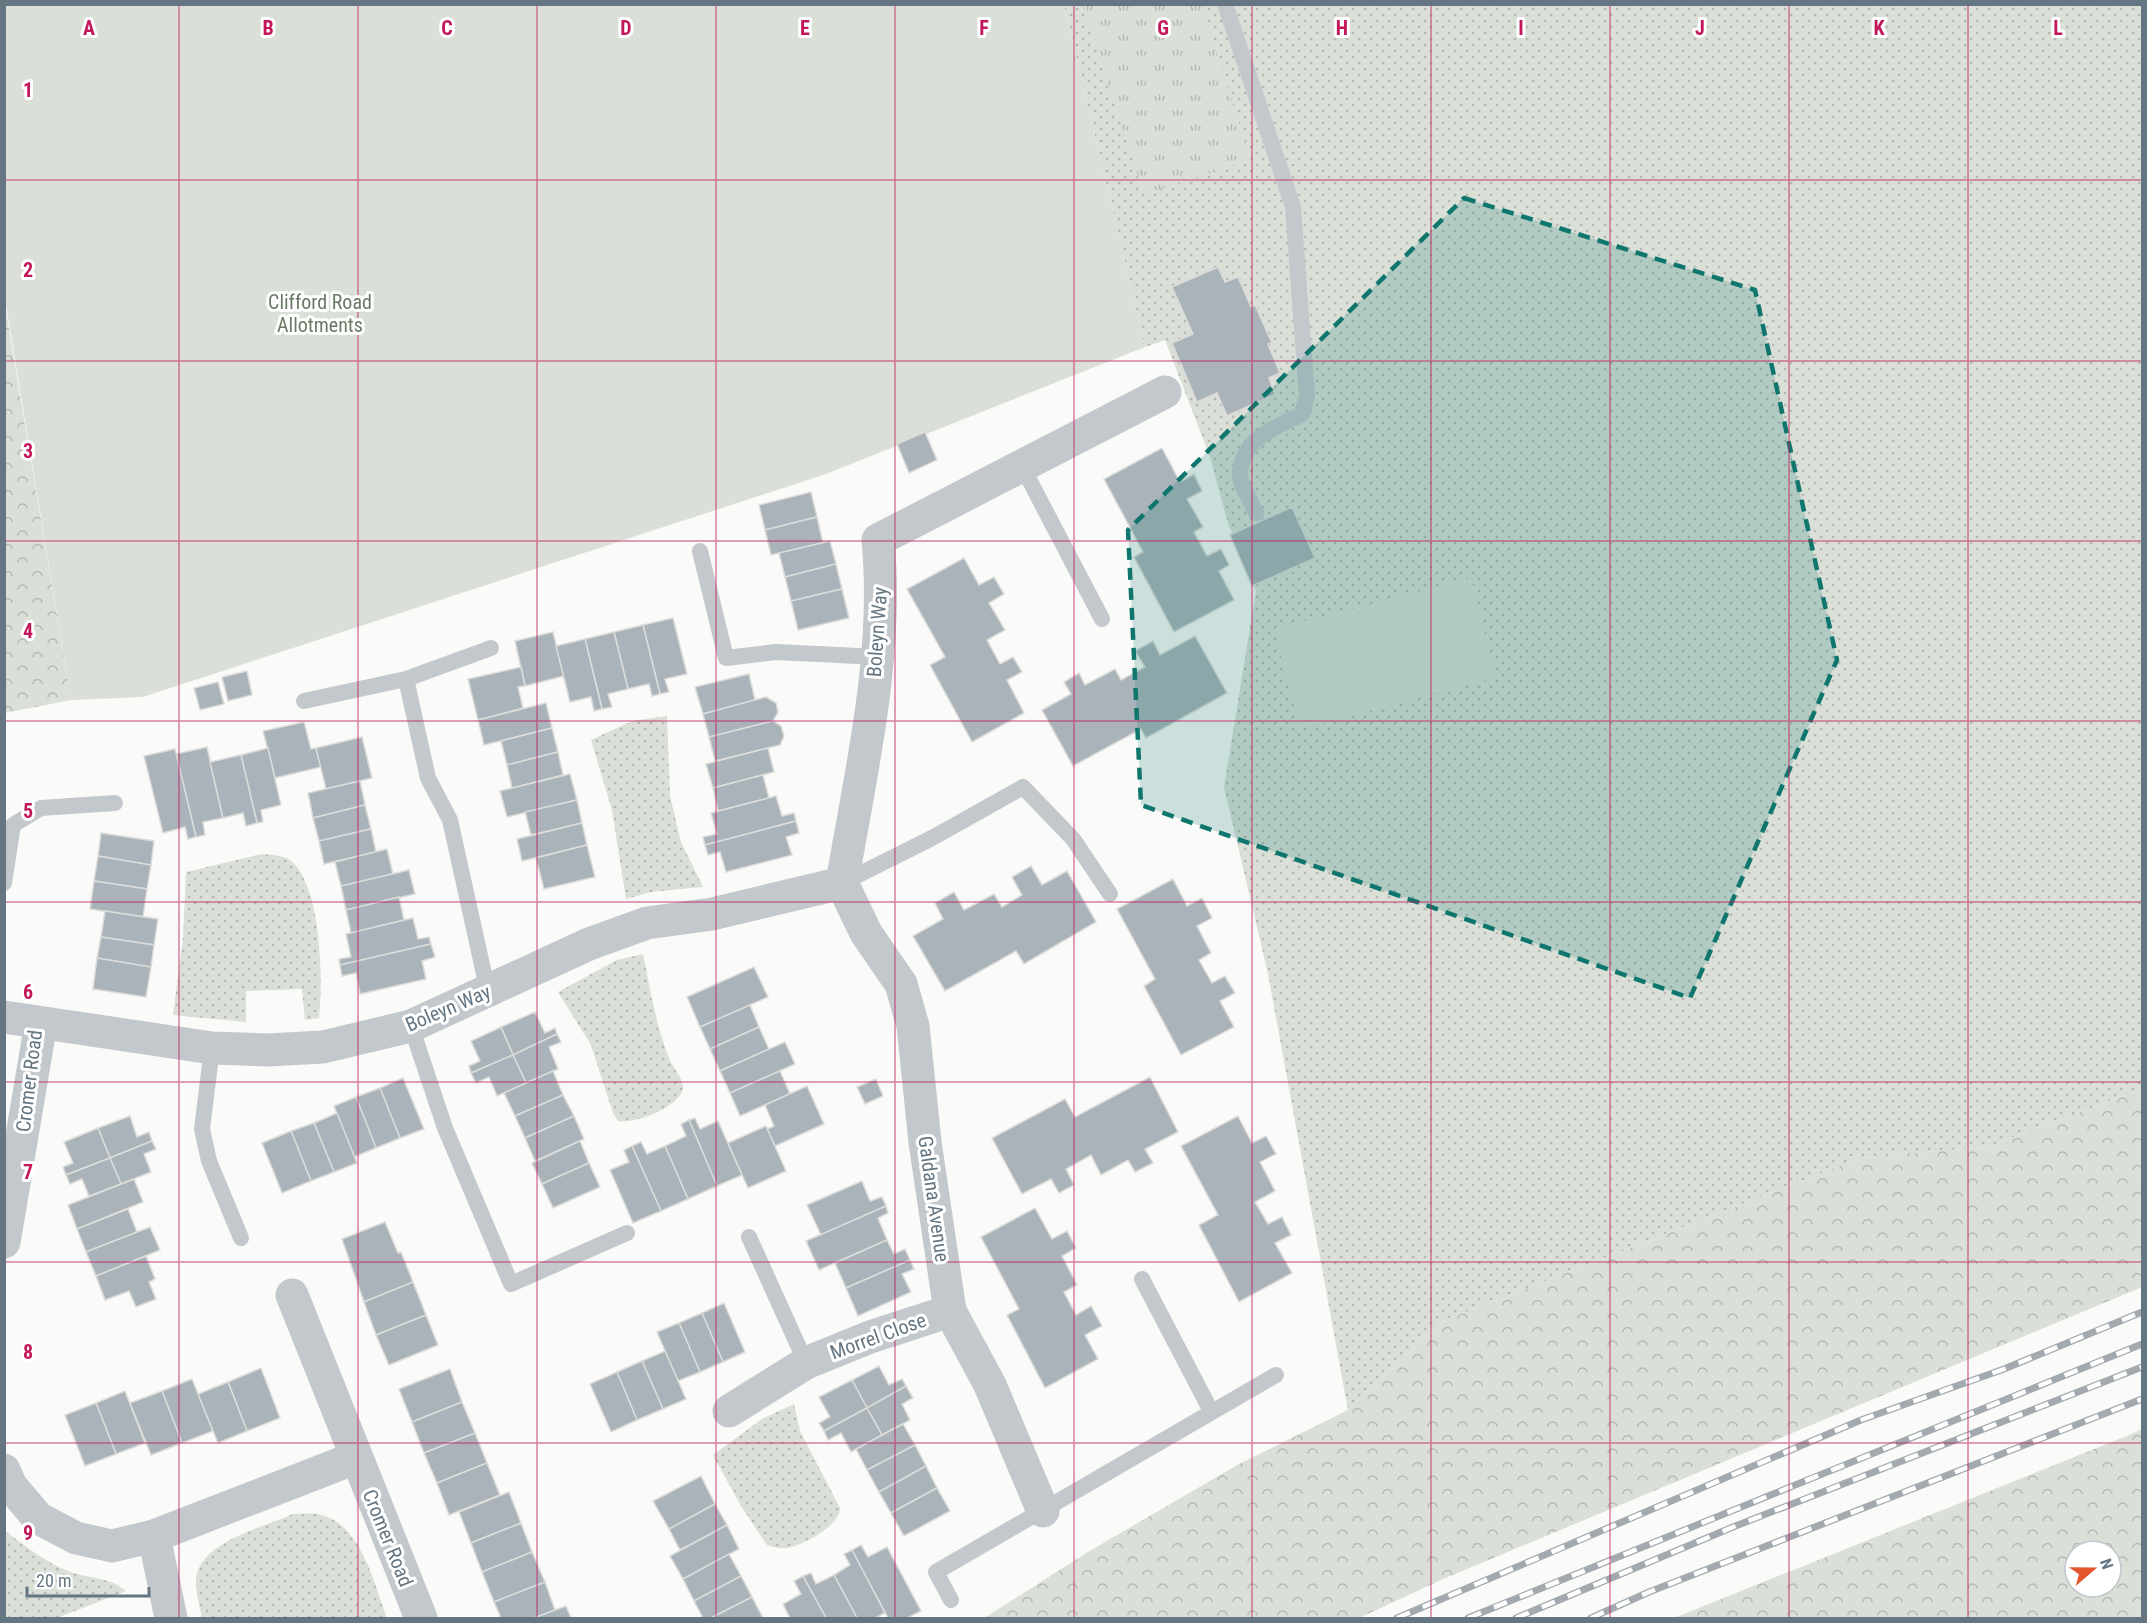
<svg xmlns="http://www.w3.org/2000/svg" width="2147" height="1623" viewBox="0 0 2147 1623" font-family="'Roboto Condensed',sans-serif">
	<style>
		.grass { fill: url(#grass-dots) }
		.forest { fill: url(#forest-crowns); fill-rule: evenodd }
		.park { fill: url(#park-tufts) }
		.garden { fill: #dadfd7 }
		.building { fill: #aab3b9; stroke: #dcdcda; stroke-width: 1.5 }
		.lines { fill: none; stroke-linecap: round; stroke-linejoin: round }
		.service { stroke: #c3c8cc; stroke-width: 16 }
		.minor { stroke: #c3c8cc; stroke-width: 33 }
		.rail-casing { stroke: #a2aab0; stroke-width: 7 }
		.rail { stroke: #fff; stroke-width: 4.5; stroke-dasharray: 14; stroke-linecap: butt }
		.marked { fill: #0f766e; fill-opacity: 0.2; stroke: #0f766e; stroke-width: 4.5; stroke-dasharray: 12 8; stroke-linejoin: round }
		.grid { fill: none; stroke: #c2185b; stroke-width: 1.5; stroke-opacity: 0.55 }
		.labels { text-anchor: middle; stroke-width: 6; stroke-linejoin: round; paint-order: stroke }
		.park-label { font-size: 20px; fill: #687a64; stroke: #fff }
		.street-label { font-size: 20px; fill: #657683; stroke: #fff }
		.grid-label { font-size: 20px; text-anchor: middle; font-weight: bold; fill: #c2185b; stroke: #fff; stroke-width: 6; stroke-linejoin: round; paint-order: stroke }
	</style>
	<defs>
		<pattern id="grass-dots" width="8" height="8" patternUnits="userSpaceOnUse" patternTransform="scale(1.5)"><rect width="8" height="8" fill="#dadfd7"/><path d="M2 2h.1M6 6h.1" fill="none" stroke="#b4b9b4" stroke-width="1.8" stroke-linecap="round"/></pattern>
		<pattern id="forest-crowns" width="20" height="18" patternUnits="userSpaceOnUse" patternTransform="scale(1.5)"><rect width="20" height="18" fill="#dadfd7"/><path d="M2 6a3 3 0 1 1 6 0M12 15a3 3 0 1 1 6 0" fill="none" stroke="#b4b9b4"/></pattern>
		<pattern id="park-tufts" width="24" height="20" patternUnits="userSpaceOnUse" patternTransform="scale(1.5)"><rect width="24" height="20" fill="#dadfd7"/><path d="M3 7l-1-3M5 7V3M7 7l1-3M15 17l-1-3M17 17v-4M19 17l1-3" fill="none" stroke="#b4b9b4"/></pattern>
	</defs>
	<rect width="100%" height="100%" fill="#fafaf8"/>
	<!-- grass -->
	<g class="grass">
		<polygon points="1064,5 2142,5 2142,1089 1987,1147 1863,1157 1443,1321 1348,1410 1268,974 1224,787 1256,591 1228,523 1210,457 1165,340 1145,347"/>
		<polygon points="667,716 670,796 681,842 703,887 651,892 626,899 612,810 591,740 632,721"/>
		<path d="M262,854C271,855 282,855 290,860C322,885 323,981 319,1018L305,1020L302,989L246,991V1022L173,1015L183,939L186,872Z"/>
		<path d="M643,954C650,989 656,1025 669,1058C672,1067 683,1078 683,1087C683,1106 633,1125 618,1121L613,1113L591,1045L558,992L617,960Z"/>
		<path d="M794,1404L800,1431L840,1508C840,1524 810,1541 795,1546C785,1550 776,1548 767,1545L741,1506L713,1455L762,1419Z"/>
		<path d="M293,1514C301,1514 309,1513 317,1514C361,1521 374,1584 387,1618H202C200,1607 196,1594 196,1582C195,1543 264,1527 293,1514Z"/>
		<path d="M4,1530C25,1546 44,1561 68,1571C89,1579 108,1576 126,1591L57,1618H5Z"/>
	</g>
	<!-- forest -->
	<g class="forest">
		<polygon points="4,299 71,700 5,713 4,713"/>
		<polygon points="2142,1089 2142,1287 1443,1579 1359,1618 984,1618 1088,1552 1239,1464 1348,1410 1443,1321 1863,1157 1987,1147"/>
		<path d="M2142,1429V1618H1674L2134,1433ZM2075,1551H2111V1587H2075Z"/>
	</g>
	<!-- park -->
	<polygon class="park" points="1083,5 1201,5 1251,160 1144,194"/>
	<!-- garden -->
	<g class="garden">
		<polygon points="4,5 1064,5 1145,347 826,474 143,697 71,700 5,299"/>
		<polygon points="1471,578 1496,678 1300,729 1274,629"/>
	</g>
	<!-- building -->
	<g class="building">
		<polygon points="1218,267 1225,282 1238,277 1251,307 1255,305 1272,343 1268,344 1280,373 1269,378 1275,394 1227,416 1217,393 1197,402 1172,343 1193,334 1172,287"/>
		<polygon points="925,432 937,460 909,473 897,444"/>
		<polygon points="1162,448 1180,482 1194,474 1202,491 1187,499 1203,527 1194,532 1207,556 1221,549 1229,565 1219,571 1234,600 1174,632 1134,557 1143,552 1104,479"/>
		<polygon points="811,492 817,517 765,530 759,505"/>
		<polygon points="1292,507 1315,558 1252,586 1230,535"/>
		<polygon points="817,517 823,543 771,555 765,530"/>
		<polygon points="830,541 836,564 785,577 779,553"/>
		<polygon points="964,558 979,585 994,577 1004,594 989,603 1005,630 987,640 1000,664 1013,657 1022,672 1007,680 1024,713 972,742 930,665 945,657 907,589"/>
		<polygon points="836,564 842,589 791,601 785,577"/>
		<polygon points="842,589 849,618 798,630 791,601"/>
		<polygon points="673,618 687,674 665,679 669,692 660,694 643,625"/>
		<polygon points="643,625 660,694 652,696 649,684 628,689 614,632"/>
		<polygon points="553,632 564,676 525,686 515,641"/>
		<polygon points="614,632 628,689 608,694 612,707 602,709 585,639"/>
		<polygon points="1195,636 1227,693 1146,738 1141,729 1073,766 1042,710 1071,694 1064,682 1079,673 1085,685 1115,669 1121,680 1145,667 1135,651 1153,641 1160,655"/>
		<polygon points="585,639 602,709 594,711 591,697 570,702 556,646"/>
		<polygon points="521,667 525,686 518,687 523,708 478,720 468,679"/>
		<polygon points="247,671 252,695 228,701 222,677"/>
		<polygon points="749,674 755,700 703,714 695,687"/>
		<polygon points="218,682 224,704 200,710 194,688"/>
		<polygon points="766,697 776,703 778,712 773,721 709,737 703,714"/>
		<polygon points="546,703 552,728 484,745 478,720"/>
		<polygon points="773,721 781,726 784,736 780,745 715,761 709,737"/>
		<polygon points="304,722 311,749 316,748 321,767 275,778 263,731"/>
		<polygon points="552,728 558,752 507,765 501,741"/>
		<polygon points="362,737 372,778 326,789 316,748"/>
		<polygon points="207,747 223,818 203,822 205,835 196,837 176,754"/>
		<polygon points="268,748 281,805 261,810 263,822 257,823 241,755"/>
		<polygon points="768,748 774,772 713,788 706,764"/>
		<polygon points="175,749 196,837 188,839 185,827 163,833 144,756"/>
		<polygon points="558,752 563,775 512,788 507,765"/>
		<polygon points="241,755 257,823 246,826 243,813 223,818 210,762"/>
		<polygon points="570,774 577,800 507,817 500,791"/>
		<polygon points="763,775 769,798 718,811 713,788"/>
		<polygon points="360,781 365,805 313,818 308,793"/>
		<polygon points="776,796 782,816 794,813 796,821 705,845 703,837 717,834 711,813"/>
		<polygon points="577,800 582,823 531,835 525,812"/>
		<polygon points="365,805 371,829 319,841 313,818"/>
		<polygon points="796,821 799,833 786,837 792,855 726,872 720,852 708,855 705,845"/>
		<polygon points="582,823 587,845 522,861 517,839"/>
		<polygon points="371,829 376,852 324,864 319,841"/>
		<polygon points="101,833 154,841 151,865 98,856"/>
		<polygon points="587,845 595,877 544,889 536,858"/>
		<polygon points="387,849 393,874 341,886 335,862"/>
		<polygon points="98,856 151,865 147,889 94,881"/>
		<polygon points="1031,866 1042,885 1067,871 1096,922 1024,964 1016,951 945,991 913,936 943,919 935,903 954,892 964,910 994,894 1002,907 1022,895 1012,877"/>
		<polygon points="409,870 415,894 346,910 341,886"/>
		<polygon points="1173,879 1187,906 1202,898 1212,918 1197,926 1211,953 1199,960 1212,983 1225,976 1235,993 1220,1001 1234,1027 1181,1055 1144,986 1155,979 1117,909"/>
		<polygon points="94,881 147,889 143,917 90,909"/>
		<polygon points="399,897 404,920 351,933 346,910"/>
		<polygon points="105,911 158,919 154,945 101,937"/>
		<polygon points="413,918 418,939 429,937 431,944 340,965 339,959 351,957 346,934"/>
		<polygon points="101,937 154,945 151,967 97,958"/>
		<polygon points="431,944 435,957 422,961 426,979 360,994 356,973 342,976 340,965"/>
		<polygon points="97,958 151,967 146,997 93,989"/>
		<polygon points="754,967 768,997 700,1027 687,997"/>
		<polygon points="750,1005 759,1027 710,1049 700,1027"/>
		<polygon points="535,1012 545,1033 555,1028 557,1034 513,1055 501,1027"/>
		<polygon points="501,1027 513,1055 471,1073 469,1066 480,1061 471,1041"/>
		<polygon points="759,1027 769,1049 720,1071 710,1049"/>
		<polygon points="557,1034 561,1042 549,1047 558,1069 526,1083 513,1055"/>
		<polygon points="785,1042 795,1064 730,1093 720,1071"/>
		<polygon points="513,1055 526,1083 497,1096 489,1077 476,1083 471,1073"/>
		<polygon points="553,1071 563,1095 515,1116 504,1093"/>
		<polygon points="780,1071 790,1094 740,1116 730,1093"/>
		<polygon points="1150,1077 1178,1132 1145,1149 1153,1163 1135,1172 1128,1160 1101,1175 1091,1155 1066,1169 1074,1185 1059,1193 1051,1179 1022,1194 992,1138 1065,1099 1075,1117"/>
		<polygon points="403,1078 424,1129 400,1138 380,1088"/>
		<polygon points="876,1079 883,1096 865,1104 857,1087"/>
		<polygon points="807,1086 824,1124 775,1146 767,1129 774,1126 765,1105"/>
		<polygon points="380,1088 400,1138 376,1148 356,1097"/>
		<polygon points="563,1095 574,1116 525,1138 515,1116"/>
		<polygon points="356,1097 376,1148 354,1157 334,1106"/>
		<polygon points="337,1113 357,1163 334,1172 314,1123"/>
		<polygon points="130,1116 137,1137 149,1132 152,1141 110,1158 98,1128"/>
		<polygon points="574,1116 584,1139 535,1161 525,1138"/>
		<polygon points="1238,1116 1252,1143 1266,1136 1276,1154 1260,1162 1275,1191 1255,1202 1268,1224 1282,1217 1291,1235 1275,1243 1292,1273 1239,1302 1199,1225 1218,1215 1181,1146"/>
		<polygon points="695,1118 700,1129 718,1121 742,1175 717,1186 689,1120"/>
		<polygon points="689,1120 717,1186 688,1199 665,1146 686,1136 681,1124"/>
		<polygon points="314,1123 334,1172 311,1181 291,1131"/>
		<polygon points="766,1126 786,1171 748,1188 728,1143"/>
		<polygon points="98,1128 110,1158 66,1175 63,1167 73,1163 64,1142"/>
		<polygon points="291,1131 311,1181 282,1193 262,1143"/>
		<polygon points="152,1141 156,1149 144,1154 151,1172 121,1184 110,1158"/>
		<polygon points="580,1141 589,1163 542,1184 532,1163"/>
		<polygon points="641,1142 647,1154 665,1146 688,1199 661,1211 632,1146"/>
		<polygon points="632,1146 661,1211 633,1223 610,1170 629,1162 624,1150"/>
		<polygon points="110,1158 121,1184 89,1196 82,1179 70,1184 66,1175"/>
		<polygon points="589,1163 600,1187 553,1208 542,1184"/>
		<polygon points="134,1179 143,1202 77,1229 68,1205"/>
		<polygon points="862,1181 870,1201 882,1197 886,1206 821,1235 807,1205"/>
		<polygon points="886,1206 888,1213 878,1218 887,1240 819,1270 806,1241"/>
		<polygon points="1035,1208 1052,1239 1067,1231 1076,1248 1062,1256 1077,1285 1064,1292 1076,1315 1091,1306 1102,1326 1085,1335 1098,1359 1045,1388 1007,1315 1019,1309 981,1237"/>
		<polygon points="128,1209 137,1232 86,1252 77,1229"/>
		<polygon points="385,1222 398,1253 401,1252 413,1282 364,1302 342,1239"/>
		<polygon points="150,1227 160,1250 96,1276 86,1252"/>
		<polygon points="887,1240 894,1254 905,1249 910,1260 846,1288 835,1263"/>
		<polygon points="146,1256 155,1279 149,1282 156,1299 136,1307 129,1291 105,1300 96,1276"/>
		<polygon points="910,1260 914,1269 902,1274 911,1292 858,1316 846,1288"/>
		<polygon points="413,1282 426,1315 376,1335 364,1302"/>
		<polygon points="724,1303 745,1352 723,1362 702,1313"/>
		<polygon points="702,1313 723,1362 700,1372 679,1323"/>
		<polygon points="426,1315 438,1345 389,1365 376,1335"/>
		<polygon points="679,1323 700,1372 678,1381 657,1332"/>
		<polygon points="665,1351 686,1399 663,1409 642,1361"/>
		<polygon points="642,1361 663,1409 637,1420 617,1372"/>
		<polygon points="879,1366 889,1385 902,1379 906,1386 867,1408 852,1380"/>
		<polygon points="261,1368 280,1418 247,1431 228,1382"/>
		<polygon points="450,1369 462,1402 412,1422 399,1389"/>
		<polygon points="617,1372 637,1420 611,1432 590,1384"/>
		<polygon points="192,1379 213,1431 182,1443 162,1391"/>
		<polygon points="852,1380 867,1408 824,1431 819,1423 830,1417 819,1397"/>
		<polygon points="228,1382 247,1431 218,1443 198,1394"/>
		<polygon points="906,1386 913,1398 902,1404 910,1420 882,1435 867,1408"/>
		<polygon points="125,1391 145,1443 116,1454 96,1403"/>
		<polygon points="162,1391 182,1443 151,1455 130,1403"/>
		<polygon points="462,1402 475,1433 424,1453 412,1422"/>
		<polygon points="96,1403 116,1454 85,1466 65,1415"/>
		<polygon points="867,1408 882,1435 851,1452 841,1433 828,1440 824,1431"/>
		<polygon points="903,1424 915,1445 867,1470 856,1449"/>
		<polygon points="475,1433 487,1463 437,1483 424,1453"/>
		<polygon points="915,1445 926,1466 879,1492 867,1470"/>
		<polygon points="487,1463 500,1495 449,1515 437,1483"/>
		<polygon points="926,1466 937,1488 891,1513 879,1492"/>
		<polygon points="701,1476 715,1504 669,1529 653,1501"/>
		<polygon points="937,1488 950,1511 904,1536 891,1513"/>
		<polygon points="509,1492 521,1523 471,1543 459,1512"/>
		<polygon points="715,1504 727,1525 680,1550 669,1529"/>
		<polygon points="521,1523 532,1552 482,1572 471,1543"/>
		<polygon points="727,1525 739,1549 683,1579 670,1556"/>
		<polygon points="861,1545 868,1557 887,1547 921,1611 907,1618 888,1618 852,1550"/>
		<polygon points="852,1550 885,1613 875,1618 857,1618 834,1575 850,1565 844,1554"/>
		<polygon points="532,1552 545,1582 494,1602 482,1572"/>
		<polygon points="729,1554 741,1576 694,1601 683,1579"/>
		<polygon points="811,1573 816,1584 834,1575 857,1618 826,1618 803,1576"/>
		<polygon points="741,1576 752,1597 711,1618 703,1618 694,1601"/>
		<polygon points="803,1576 826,1618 790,1618 783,1604 801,1594 794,1581"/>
		<polygon points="545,1582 555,1610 534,1618 501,1618 494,1602"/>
		<polygon points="752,1597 763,1618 711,1618"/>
		<polygon points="566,1606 571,1618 534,1618 555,1610"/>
	</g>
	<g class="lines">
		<!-- service -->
		<g class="service">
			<path d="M1225,4L1293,207L1307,396L1302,414C1276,427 1241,439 1240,474C1240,485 1252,503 1256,513"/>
			<polyline points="1022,466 1102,619"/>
			<polyline points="700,551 726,658 776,652 878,657"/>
			<polyline points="406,679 428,778 450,820 488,992"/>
			<polyline points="304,701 406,679 491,648"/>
			<polyline points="4,883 13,825 41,808 115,803"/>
			<polyline points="842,883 932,838 1023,787 1073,839 1110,894"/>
			<polyline points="411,1026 445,1128 511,1284 627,1233"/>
			<polyline points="212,1048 202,1129 209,1161 241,1238"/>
			<polyline points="749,1237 806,1363"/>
			<polyline points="1142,1279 1211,1411"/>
			<polyline points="951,1600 936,1572 1276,1375"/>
		</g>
		<!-- minor -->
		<g class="minor">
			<polyline points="842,883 866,933 901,984 913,1026 925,1142 950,1311 990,1385 1043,1511"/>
			<path d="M842,883C861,771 889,654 878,540L1165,392"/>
			<polyline points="4,1017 212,1048 268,1050 323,1047 411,1026 589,944 647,923 712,914 842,883"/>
			<polyline points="4,1242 41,1023"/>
			<polyline points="292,1295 421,1618"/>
			<polyline points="729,1411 806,1363 870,1337 950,1311"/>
			<polyline points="4,1470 11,1486 38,1518 76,1538 112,1546 154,1536 171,1618"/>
			<polyline points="154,1536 355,1458"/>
		</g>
		<defs>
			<g id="rail">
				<polyline points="1397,1618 1861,1420 2004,1369 2142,1312"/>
				<polyline points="1468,1618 2142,1344"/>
				<polyline points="1516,1618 1733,1527 2142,1367"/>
				<polyline points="1591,1618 1649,1592 2142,1399"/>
			</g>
		</defs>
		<!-- rail casing -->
		<use href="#rail" class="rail-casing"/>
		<!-- rail -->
		<use href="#rail" class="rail"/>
	</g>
	<!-- marked area -->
	<path class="marked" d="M1464,198L1755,290L1837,660L1690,998L1141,805L1128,530Z"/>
	<!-- grid -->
	<path class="grid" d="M179,4V1618M358,4V1618M537,4V1618M716,4V1618M895,4V1618M1074,4V1618M1252,4V1618M1431,4V1618M1610,4V1618M1789,4V1618M1968,4V1618M4,180H2142M4,361H2142M4,541H2142M4,721H2142M4,902H2142M4,1082H2142M4,1262H2142M4,1443H2142"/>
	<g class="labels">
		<!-- park labels -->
		<g class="park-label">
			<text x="320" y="309">Clifford Road<tspan x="320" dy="23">Allotments</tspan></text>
		</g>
		<!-- street labels -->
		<g class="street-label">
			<text transform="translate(877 632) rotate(-86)" y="7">Boleyn Way</text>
			<text transform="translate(448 1008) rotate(-23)" y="7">Boleyn Way</text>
			<text transform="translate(29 1081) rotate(-83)" y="7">Cromer Road</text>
			<text transform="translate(934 1199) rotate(82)" y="7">Galdana Avenue</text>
			<text transform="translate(878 1336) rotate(-20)" y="7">Morrel Close</text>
			<text transform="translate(388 1538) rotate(68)" y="7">Cromer Road</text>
		</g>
	</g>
	<g class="grid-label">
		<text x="89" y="35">A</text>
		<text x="268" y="35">B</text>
		<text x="447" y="35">C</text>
		<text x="626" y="35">D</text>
		<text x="805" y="35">E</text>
		<text x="984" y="35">F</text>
		<text x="1163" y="35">G</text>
		<text x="1342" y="35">H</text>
		<text x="1521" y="35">I</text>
		<text x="1700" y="35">J</text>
		<text x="1879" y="35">K</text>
		<text x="2058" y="35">L</text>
		<text x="28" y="97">1</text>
		<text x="28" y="277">2</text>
		<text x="28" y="458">3</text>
		<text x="28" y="638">4</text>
		<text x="28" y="818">5</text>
		<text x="28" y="999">6</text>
		<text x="28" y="1179">7</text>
		<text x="28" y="1359">8</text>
		<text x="28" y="1540">9</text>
	</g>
	<!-- border -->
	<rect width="2147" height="1623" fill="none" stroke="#657683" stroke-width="12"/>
	<!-- north arrow -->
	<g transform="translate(2093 1569) rotate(70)"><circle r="28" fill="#ffffff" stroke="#c1c8cd" stroke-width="1.5"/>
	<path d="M0-4.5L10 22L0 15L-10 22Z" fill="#e4572e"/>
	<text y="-9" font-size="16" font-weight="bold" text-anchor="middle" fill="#657683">N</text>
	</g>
	<!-- scale -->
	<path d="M27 1587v9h122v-9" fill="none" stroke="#657683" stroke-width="3"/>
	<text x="36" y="1587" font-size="18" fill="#657683" stroke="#ffffff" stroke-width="4.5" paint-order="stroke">20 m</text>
</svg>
